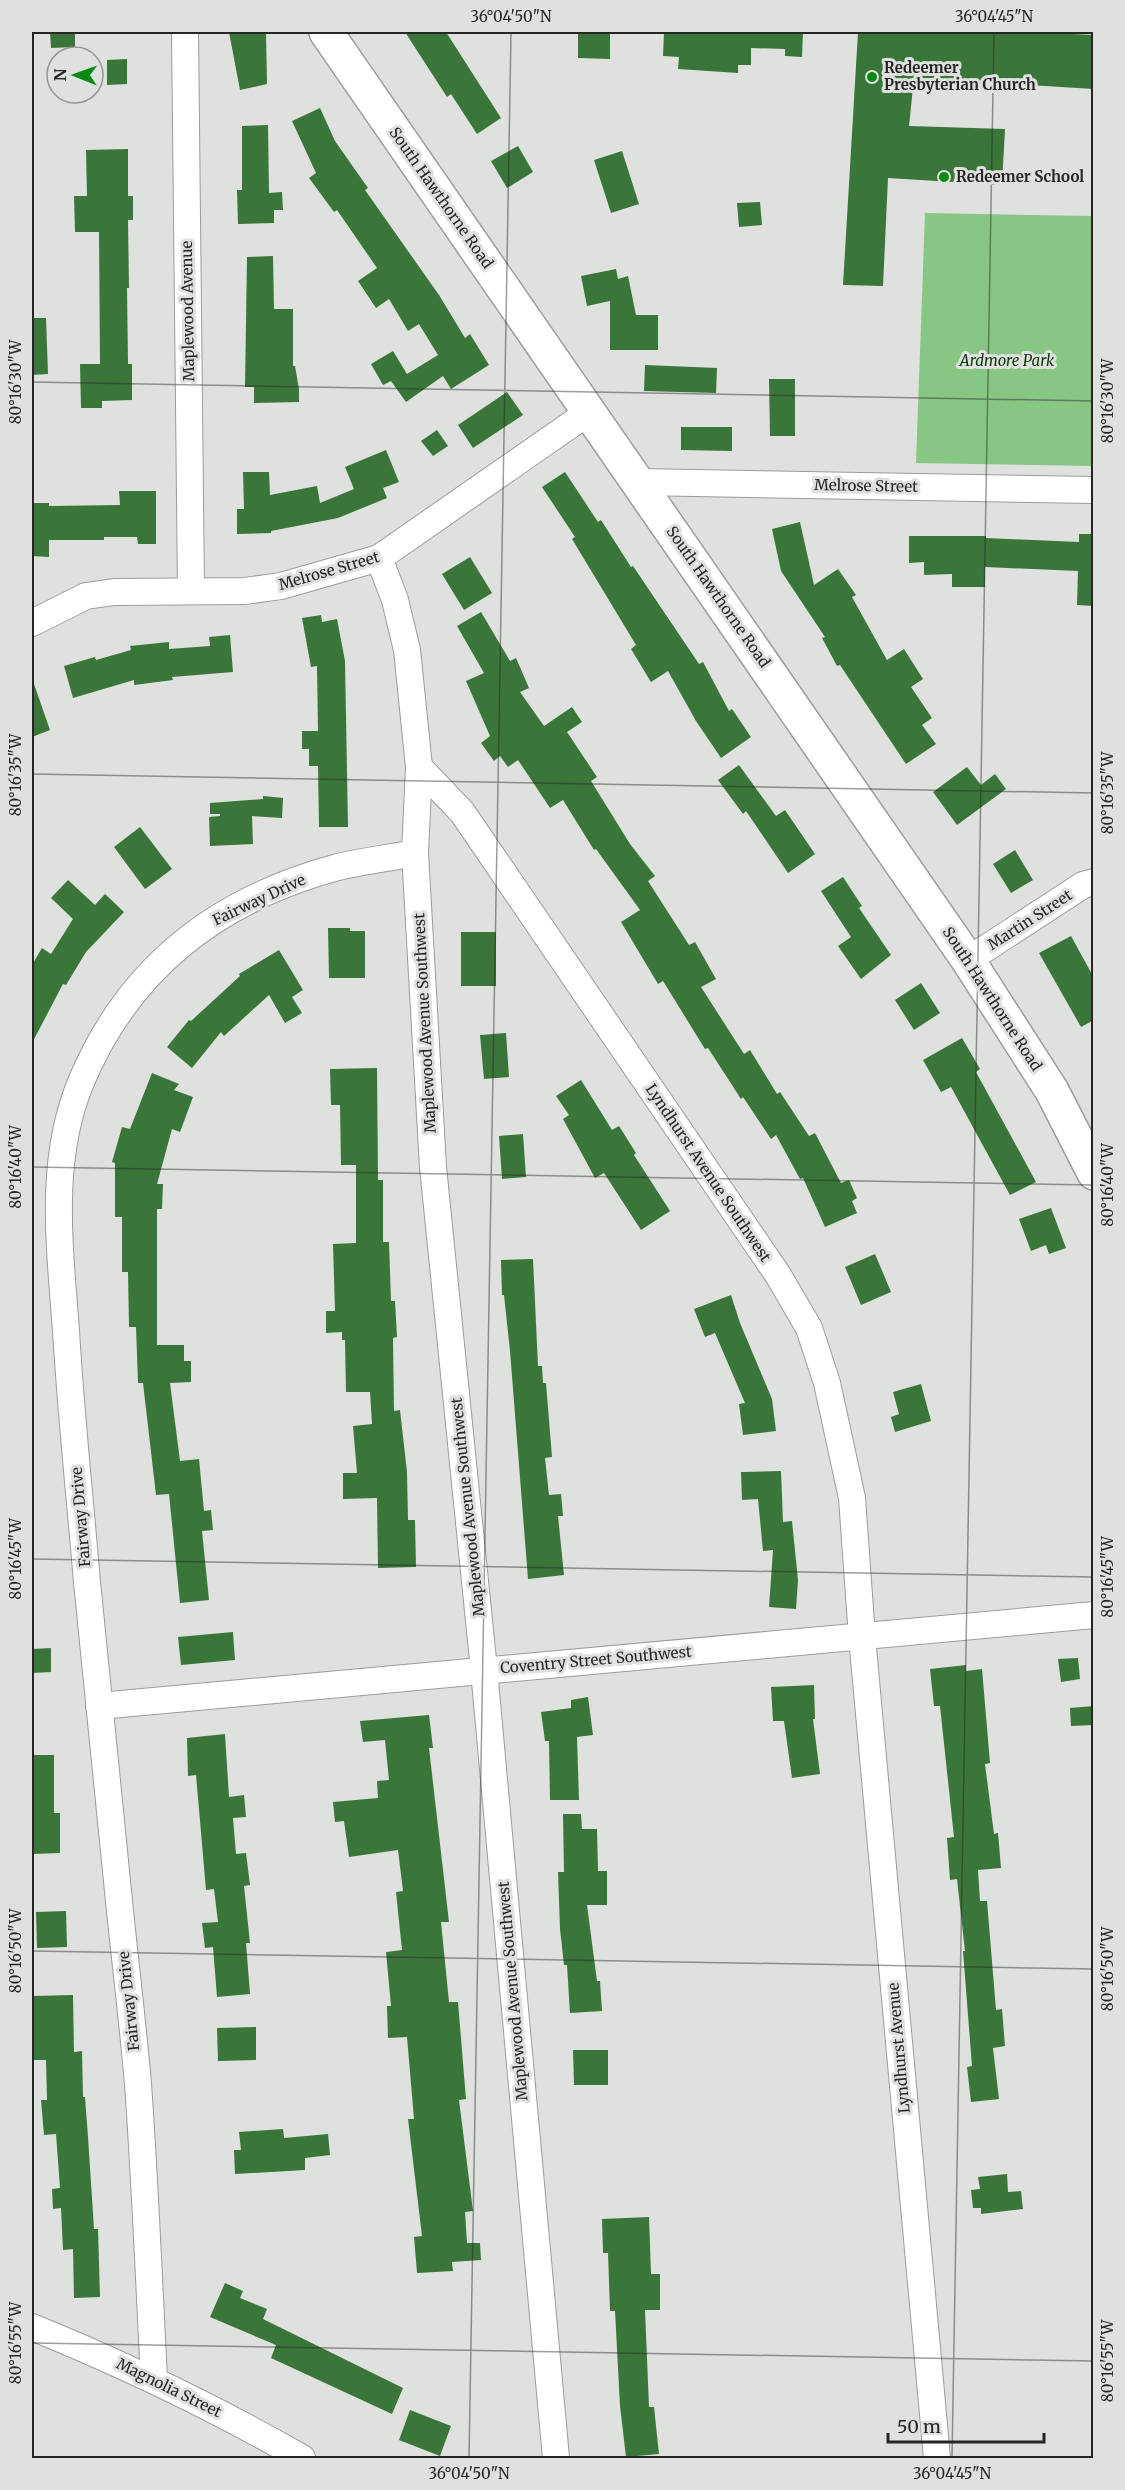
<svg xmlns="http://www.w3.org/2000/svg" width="1125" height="2490" viewBox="0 0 1125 2490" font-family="Merriweather,serif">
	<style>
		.green { fill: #88c684 }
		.building { fill: #3a7639 }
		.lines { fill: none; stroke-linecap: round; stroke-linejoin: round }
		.minor-casing { stroke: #9a9d9a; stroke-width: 28 }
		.major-casing { stroke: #9a9d9a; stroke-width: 36 }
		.minor { stroke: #fff; stroke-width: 26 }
		.major { stroke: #fff; stroke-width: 33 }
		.ticks { fill: none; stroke: #252625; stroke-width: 1.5; stroke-opacity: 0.45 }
		.poi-dot { fill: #068a14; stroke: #dfe1de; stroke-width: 2 }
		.labels { text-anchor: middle; stroke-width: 6; stroke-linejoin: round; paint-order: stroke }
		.poi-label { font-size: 15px; font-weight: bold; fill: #252625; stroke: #dfe1de; text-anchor: start }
		.street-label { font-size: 15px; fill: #252625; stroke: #dfe1de }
		.park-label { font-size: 15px; font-style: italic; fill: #0b370b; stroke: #dfe1de }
		.neatline { fill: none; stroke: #252625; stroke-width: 2 }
		.ticks-label { font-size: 15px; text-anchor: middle; fill: #252625 }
	</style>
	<rect width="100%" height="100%" fill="#dfe1de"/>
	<!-- green -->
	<polygon class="green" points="925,213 1093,216 1093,466 916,463"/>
	<!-- building -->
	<g class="building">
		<polygon points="50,32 75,32 75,47 51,48"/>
		<polygon points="229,32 266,32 267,84 240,90"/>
		<polygon points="405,32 446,32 501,118 477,134 451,94 447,97"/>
		<polygon points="578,32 610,32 610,59 578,58"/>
		<polygon points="664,32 803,32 802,57 785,56 785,49 751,48 751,65 738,65 738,73 678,69 679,57 663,56"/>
		<polygon points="858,32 1032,32 1094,35 1094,89 914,78 909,126 1005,129 1002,185 888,178 883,286 843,285"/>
		<polygon points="127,59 127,84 107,85 107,60"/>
		<polygon points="320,108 335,141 368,188 365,190 439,295 465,338 470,334 489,365 451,389 443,376 406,402 391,381 383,385 371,364 393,351 407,374 438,355 419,324 408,331 389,299 376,308 358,281 377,268 337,210 334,212 309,178 316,173 292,121"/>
		<polygon points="268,125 269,193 282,192 283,210 274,210 274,223 238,224 237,190 242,190 242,126"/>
		<polygon points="518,146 533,172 507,188 491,161"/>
		<polygon points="128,149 128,196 133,196 133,220 128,220 129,288 127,288 128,364 132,364 132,400 102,401 102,408 81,408 80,364 100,364 99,232 75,232 74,196 87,196 86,150"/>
		<polygon points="622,151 639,204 611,213 594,160"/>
		<polygon points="760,202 762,225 739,227 737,203"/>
		<polygon points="273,256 274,309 293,309 293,366 295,366 299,389 299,402 254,403 254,387 245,387 247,257"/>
		<polygon points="616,269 618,279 628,276 636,315 658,315 658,350 610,350 610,301 587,306 581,276"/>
		<polygon points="32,318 46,318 48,374 32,375"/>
		<polygon points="645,365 717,368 716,393 644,391"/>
		<polygon points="769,379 795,379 795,436 770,436"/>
		<polygon points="507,392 523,415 473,448 458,425"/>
		<polygon points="681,427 732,427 732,451 681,450"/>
		<polygon points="437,430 448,446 433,456 421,441"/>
		<polygon points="386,450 399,482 383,488 387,498 338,518 271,531 271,533 237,534 237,509 244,509 243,472 269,472 270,495 317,486 320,503 354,489 345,467"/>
		<polygon points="565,472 598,522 601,520 631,567 633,566 699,664 703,662 729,711 732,709 751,737 721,758 696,721 668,671 651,682 631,649 636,645 572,539 575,537 542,487"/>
		<polygon points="119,491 156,491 156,544 138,544 137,537 104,537 104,540 49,540 49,557 32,556 32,503 49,503 49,506 120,505"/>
		<polygon points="800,522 814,585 838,569 856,595 852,597 887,660 904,649 923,679 911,687 932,718 922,725 936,744 906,764 840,665 837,666 822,638 825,637 781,571 772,529"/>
		<polygon points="1079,534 1094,534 1094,606 1077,605 1078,571 985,567 985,587 952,587 952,574 924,575 924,562 909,563 909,536 986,536 986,538 1079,542"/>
		<polygon points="470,557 492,593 464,610 442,574"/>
		<polygon points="481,612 510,661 516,658 529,688 520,692 544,726 572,707 582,722 567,732 597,777 591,781 630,844 655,876 648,881 689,945 695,942 716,979 701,987 744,1054 750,1050 777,1094 780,1092 809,1136 815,1133 841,1183 849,1180 857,1198 852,1201 857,1213 825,1227 803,1178 800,1179 776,1135 771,1139 743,1097 741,1099 708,1048 705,1049 663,981 658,984 621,922 640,910 596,849 594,850 563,800 550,808 518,760 508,767 500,756 494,761 481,743 490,736 466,681 484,673 457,626"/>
		<polygon points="321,615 322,622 337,619 345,661 348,827 319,827 318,766 309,766 309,749 302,749 302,731 318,731 317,666 311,667 302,618"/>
		<polygon points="230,635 233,672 172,677 173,680 134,685 134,680 73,698 64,666 95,657 96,660 131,650 130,646 169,642 169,649 210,646 209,637"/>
		<polygon points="34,684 50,730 32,737 32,685"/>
		<polygon points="739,765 776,816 785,810 815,854 788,873 746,811 743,814 718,780"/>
		<polygon points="967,767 981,785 995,774 1006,789 957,825 933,792"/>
		<polygon points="263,796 283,798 282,818 252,816 253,844 210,846 209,817 220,816 220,814 210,814 210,803 263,799"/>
		<polygon points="140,827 172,869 145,889 114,847"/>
		<polygon points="1015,850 1033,880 1011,893 993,864"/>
		<polygon points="843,877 862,906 859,908 891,955 861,979 838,946 851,937 821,891"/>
		<polygon points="68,880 95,905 105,894 124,912 86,952 66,985 63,984 32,1043 32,965 42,948 51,954 73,919 51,898"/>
		<polygon points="328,928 350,928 350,931 365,931 365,978 329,978"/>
		<rect x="461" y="932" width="35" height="54"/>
		<polygon points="1071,936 1094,978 1094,1020 1081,1027 1039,953"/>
		<polygon points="279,950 303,990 292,997 302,1013 285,1023 269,995 224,1036 221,1032 192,1068 167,1047 189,1020 191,1021 240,976 239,974"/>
		<polygon points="921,983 940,1013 914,1030 895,1000"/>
		<polygon points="506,1033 509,1077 484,1079 480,1035"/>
		<polygon points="962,1038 980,1069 976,1072 1036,1182 1010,1195 951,1087 941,1092 923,1060"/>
		<polygon points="377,1068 378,1180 383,1180 383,1242 389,1242 391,1301 395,1301 397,1337 393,1338 394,1411 400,1410 407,1472 408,1520 415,1520 416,1567 378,1568 377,1498 343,1499 343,1473 357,1473 353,1426 372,1424 370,1392 346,1392 345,1340 342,1340 342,1332 326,1333 326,1311 335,1311 333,1244 356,1243 356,1165 341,1165 340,1105 331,1105 330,1069"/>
		<polygon points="152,1073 179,1084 174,1090 193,1097 180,1132 172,1129 157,1184 163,1184 162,1209 157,1209 157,1345 184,1345 184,1361 191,1361 191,1382 170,1383 180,1461 199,1459 204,1511 211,1510 213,1530 202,1531 209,1600 180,1603 169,1494 156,1495 143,1383 138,1383 136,1327 129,1327 128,1272 122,1272 122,1217 115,1217 115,1163 112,1162 122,1127 130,1129"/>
		<polygon points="581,1080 612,1130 619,1126 636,1153 634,1155 670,1211 641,1230 604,1173 595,1178 563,1119 569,1115 556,1096"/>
		<polygon points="523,1134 526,1177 502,1179 499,1136"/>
		<polygon points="1051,1208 1066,1248 1049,1254 1046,1245 1031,1251 1019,1219"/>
		<polygon points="875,1254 891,1292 861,1305 845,1267"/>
		<polygon points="533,1259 538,1366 542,1366 543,1383 546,1383 552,1457 545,1458 549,1495 561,1494 563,1516 558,1516 564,1575 528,1579 510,1351 504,1295 502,1295 501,1260"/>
		<polygon points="731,1295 740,1323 772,1399 776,1431 743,1435 739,1404 745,1403 715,1333 705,1337 694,1309"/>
		<polygon points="921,1384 931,1421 895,1432 891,1417 899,1414 893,1392"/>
		<polygon points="781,1471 783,1522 792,1521 798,1580 796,1609 769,1607 773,1550 763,1551 758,1499 742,1500 741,1472"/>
		<polygon points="233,1632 235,1660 181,1665 178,1637"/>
		<polygon points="51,1648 51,1672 32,1673 32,1649"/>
		<polygon points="1078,1658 1080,1679 1061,1682 1058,1659"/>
		<polygon points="966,1665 966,1671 982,1669 990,1763 985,1764 994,1834 998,1833 1001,1868 978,1870 980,1901 987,1901 996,2010 1002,2009 1005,2046 993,2048 999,2099 971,2102 967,2067 972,2066 963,1951 965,1951 957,1879 950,1880 947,1838 954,1837 940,1706 934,1706 930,1669"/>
		<polygon points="814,1685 815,1719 813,1719 820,1774 792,1778 784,1721 773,1721 771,1687"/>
		<polygon points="588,1697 593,1735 577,1737 579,1800 550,1800 549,1741 545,1741 541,1712 571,1708 571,1700"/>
		<polygon points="1094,1706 1094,1725 1071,1726 1070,1708"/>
		<polygon points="429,1715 433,1748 429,1748 449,1922 441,1922 449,2002 458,2002 466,2099 459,2100 473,2211 465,2212 467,2243 480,2243 481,2260 452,2262 453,2271 417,2273 414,2237 422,2236 408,2119 414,2119 407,2037 388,2038 387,2006 391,2006 386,1952 402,1950 396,1892 403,1891 398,1850 349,1857 344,1821 335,1822 333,1802 378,1798 377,1781 389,1780 385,1740 363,1742 360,1721"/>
		<polygon points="225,1734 229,1797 244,1795 246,1817 233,1818 236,1854 246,1853 250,1885 244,1886 250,1943 246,1943 250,1994 217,1997 213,1947 205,1948 202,1923 218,1922 214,1889 206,1890 196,1775 188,1776 187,1738"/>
		<polygon points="32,1755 54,1755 54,1813 60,1813 60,1853 33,1854"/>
		<polygon points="563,1814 581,1814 582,1829 597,1829 598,1871 607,1871 607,1905 587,1905 597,1981 600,1981 602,2011 570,2013 567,1965 564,1965 560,1929 558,1872 564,1872"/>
		<polygon points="66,1911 67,1947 37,1948 36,1912"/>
		<polygon points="73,1995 74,2052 82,2051 83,2097 85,2097 88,2137 94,2229 98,2229 100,2297 74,2298 73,2249 63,2250 61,2208 53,2209 52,2189 60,2188 56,2134 44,2135 41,2100 47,2100 46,2060 32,2060 32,1996"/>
		<polygon points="256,2027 256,2060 218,2061 217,2028"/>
		<polygon points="573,2050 608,2050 608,2085 574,2085"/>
		<polygon points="283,2129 284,2138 328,2134 330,2155 305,2158 305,2170 235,2174 234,2150 241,2150 239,2132"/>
		<polygon points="1007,2174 1008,2192 1021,2191 1023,2209 981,2214 981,2208 973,2208 971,2190 980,2189 978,2177"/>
		<polygon points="649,2217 651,2274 660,2274 660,2310 645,2310 649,2407 654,2407 659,2454 626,2457 620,2406 615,2311 610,2311 608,2253 603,2253 602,2219"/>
		<polygon points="225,2283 243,2291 240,2298 267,2309 263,2319 403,2388 392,2414 271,2358 276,2345 210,2317"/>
		<polygon points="410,2410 451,2426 440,2456 399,2440"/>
	</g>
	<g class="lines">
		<defs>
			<g id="minor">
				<polyline points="185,32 191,590"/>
				<polyline points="638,482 1094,490"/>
				<polyline points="379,558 395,600 407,650 419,767 415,853 433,1167 484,1670 556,2458"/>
				<polyline points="32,623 86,596 114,592 245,591 281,586 379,558 589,412"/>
				<polyline points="419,767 462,812 778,1275 809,1328 827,1383 852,1498 862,1637 937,2458"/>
				<polyline points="968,960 1083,885 1094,882"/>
				<polyline points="99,1706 1094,1615"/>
				<path d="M32,2327C125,2365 215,2408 302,2458"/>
				<path d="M154,2379C149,2281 145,2182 138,2084C133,2026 126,1969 120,1911C109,1802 98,1692 87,1582C80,1499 71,1415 66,1331C60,1248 48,1161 81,1082C129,967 218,899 338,867C363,861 389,858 415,853"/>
			</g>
			<polyline id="major" points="326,32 968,960 1052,1091 1094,1173"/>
		</defs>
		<!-- minor casing -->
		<use href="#minor" class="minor-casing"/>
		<!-- major casing -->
		<use href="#major" class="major-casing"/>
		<!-- minor -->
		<use href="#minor" class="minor"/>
		<!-- major -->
		<use href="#major" class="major"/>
	</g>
	<!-- ticks -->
	<path class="ticks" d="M32,382L1094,401M32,774L1094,793M32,1167L1094,1185M32,1559L1094,1577M32,1951L1094,1969M32,2343L1094,2361M469,2458L511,32M952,2458L994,32"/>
	<!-- markers -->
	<g class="poi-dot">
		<circle cx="872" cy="77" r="6"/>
		<circle cx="944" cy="177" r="6"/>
	</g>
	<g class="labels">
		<!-- poi labels -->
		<g class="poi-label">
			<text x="884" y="73">Redeemer<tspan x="884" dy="17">Presbyterian Church</tspan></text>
			<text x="956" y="182">Redeemer School</text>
		</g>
		<!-- street labels -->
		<g class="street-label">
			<text transform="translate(441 198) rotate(55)" y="5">South Hawthorne Road</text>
			<text transform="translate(188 311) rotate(-91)" y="5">Maplewood Avenue</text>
			<text transform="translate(866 486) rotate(1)" y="5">Melrose Street</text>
			<text transform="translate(329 571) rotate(-16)" y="5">Melrose Street</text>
			<text transform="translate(718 597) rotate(55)" y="5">South Hawthorne Road</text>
			<text transform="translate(259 900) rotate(-25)" y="5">Fairway Drive</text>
			<text transform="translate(1030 920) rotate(-33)" y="5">Martin Street</text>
			<text transform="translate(992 999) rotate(57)" y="5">South Hawthorne Road</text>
			<text transform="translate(425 1023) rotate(-93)" y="5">Maplewood Avenue Southwest</text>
			<text transform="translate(708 1173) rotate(56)" y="5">Lyndhurst Avenue Southwest</text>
			<text transform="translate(468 1507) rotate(-96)" y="5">Maplewood Avenue Southwest</text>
			<text transform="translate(81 1517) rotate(-95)" y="5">Fairway Drive</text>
			<text transform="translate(596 1660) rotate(-5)" y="5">Coventry Street Southwest</text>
			<text transform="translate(513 1991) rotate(-95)" y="5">Maplewood Avenue Southwest</text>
			<text transform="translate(129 2001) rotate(-96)" y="5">Fairway Drive</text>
			<text transform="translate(899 2048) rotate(-95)" y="5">Lyndhurst Avenue</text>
			<text transform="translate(169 2388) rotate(26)" y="5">Magnolia Street</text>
		</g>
		<!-- park labels -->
		<g class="park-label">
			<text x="1007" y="366">Ardmore Park</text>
		</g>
	</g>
	<!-- border -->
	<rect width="1125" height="2490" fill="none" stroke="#dfe1de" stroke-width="66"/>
	<!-- north arrow -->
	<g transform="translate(75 75) rotate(271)"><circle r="28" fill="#dfe1de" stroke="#959694" stroke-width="1.5"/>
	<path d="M0-4.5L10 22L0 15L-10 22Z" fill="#068a14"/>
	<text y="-9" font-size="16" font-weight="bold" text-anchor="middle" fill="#252625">N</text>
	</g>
	<!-- scale -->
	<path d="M888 2433v9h156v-9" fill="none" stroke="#252625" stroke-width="3"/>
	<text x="897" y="2433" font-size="18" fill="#252625" stroke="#dfe1de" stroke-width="4.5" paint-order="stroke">50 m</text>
	<rect x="33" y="33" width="1059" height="2424" class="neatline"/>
	<g class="ticks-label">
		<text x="511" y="22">36°04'50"N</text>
		<text x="994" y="22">36°04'45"N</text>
		<text transform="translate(16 382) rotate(-90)" y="5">80°16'30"W</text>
		<text transform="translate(1108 401) rotate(-90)" y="5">80°16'30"W</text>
		<text transform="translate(16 775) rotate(-90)" y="5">80°16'35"W</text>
		<text transform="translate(1108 793) rotate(-90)" y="5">80°16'35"W</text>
		<text transform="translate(16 1167) rotate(-90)" y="5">80°16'40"W</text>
		<text transform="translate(1108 1185) rotate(-90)" y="5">80°16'40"W</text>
		<text transform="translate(16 1559) rotate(-90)" y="5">80°16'45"W</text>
		<text transform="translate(1108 1577) rotate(-90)" y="5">80°16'45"W</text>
		<text transform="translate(16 1951) rotate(-90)" y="5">80°16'50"W</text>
		<text transform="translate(1108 1969) rotate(-90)" y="5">80°16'50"W</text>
		<text transform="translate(16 2343) rotate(-90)" y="5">80°16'55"W</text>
		<text transform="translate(1108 2361) rotate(-90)" y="5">80°16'55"W</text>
		<text x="469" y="2479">36°04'50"N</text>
		<text x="952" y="2479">36°04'45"N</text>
	</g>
</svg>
